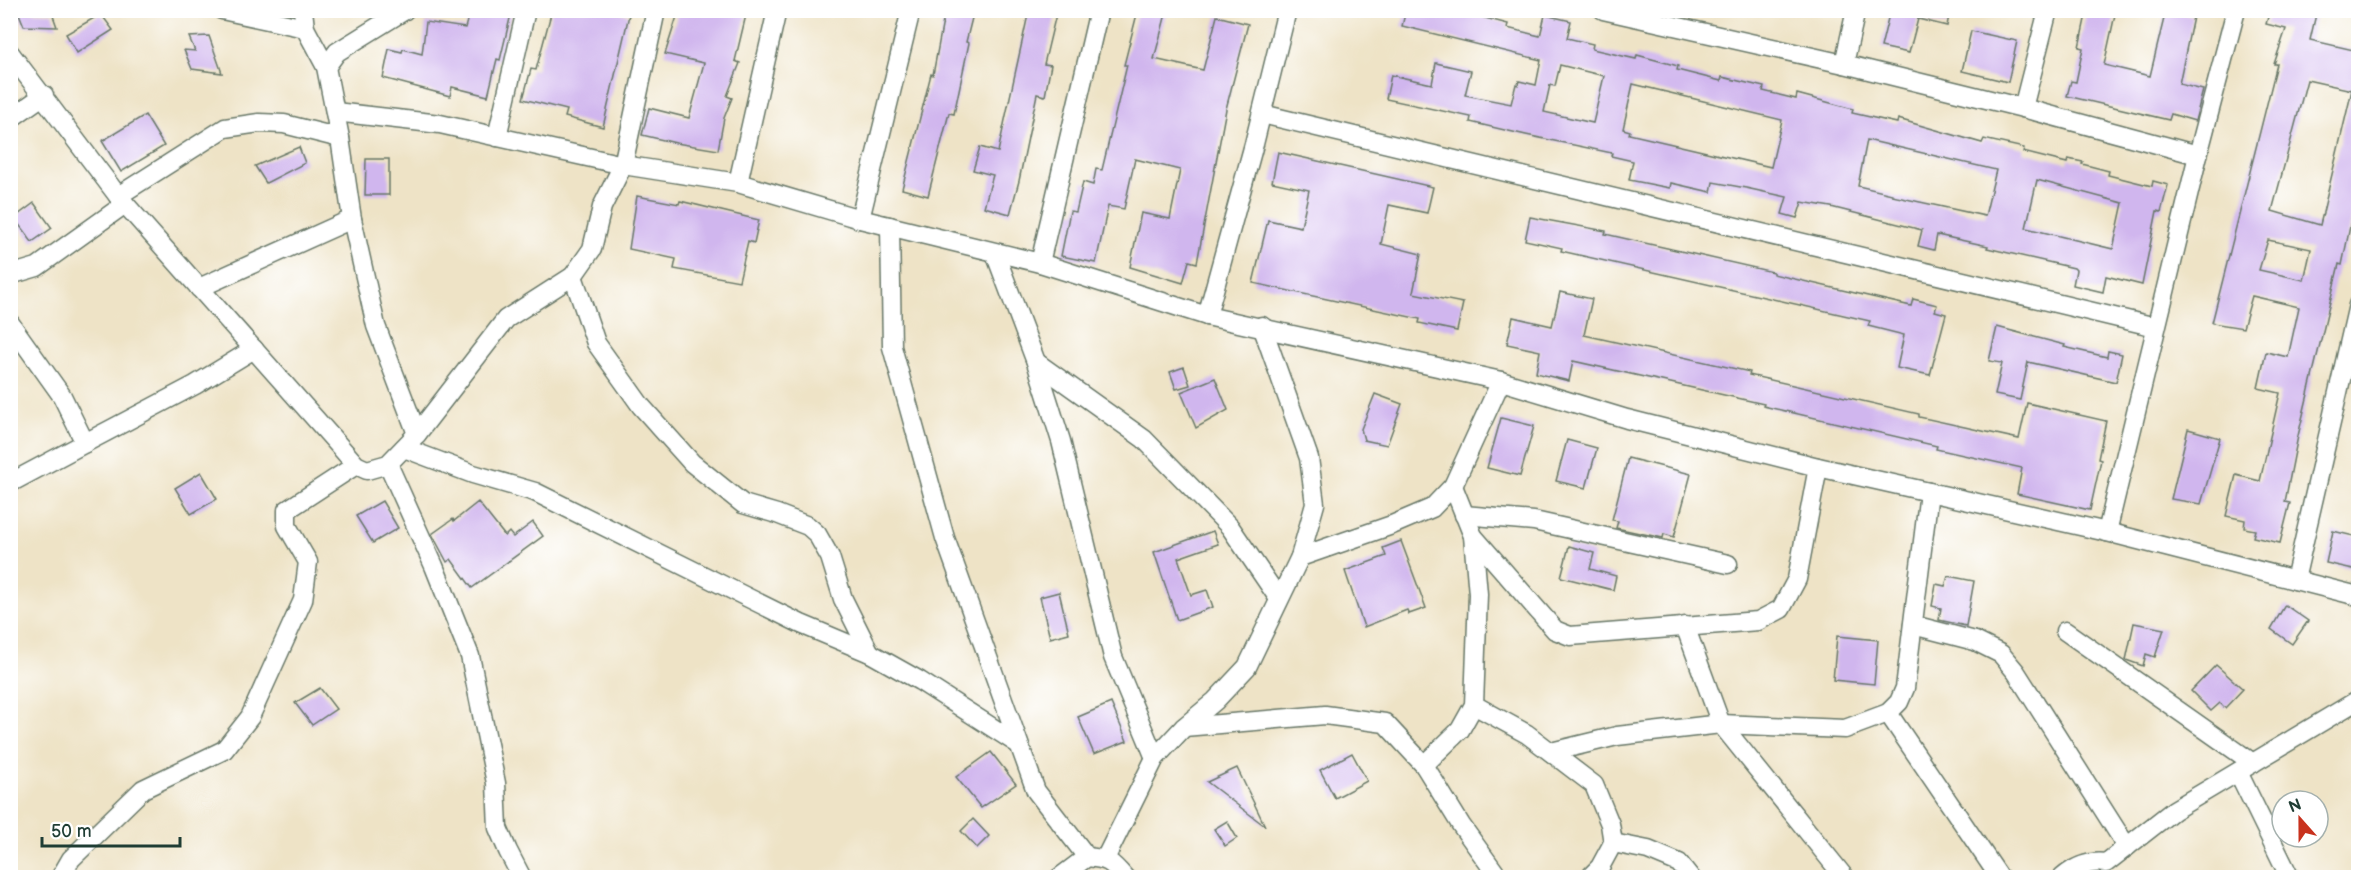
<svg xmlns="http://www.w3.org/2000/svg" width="2369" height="888" viewBox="0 0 2369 888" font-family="'Balsamiq Sans',sans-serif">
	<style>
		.building { fill: #d0b6ee; fill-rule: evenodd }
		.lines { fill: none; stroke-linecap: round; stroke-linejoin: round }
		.street-casing { stroke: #677767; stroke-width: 21 }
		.street { stroke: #fff; stroke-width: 18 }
	</style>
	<rect width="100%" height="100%" fill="#fff"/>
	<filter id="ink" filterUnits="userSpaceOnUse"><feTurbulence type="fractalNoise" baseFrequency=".0167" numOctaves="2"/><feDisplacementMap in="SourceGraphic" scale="12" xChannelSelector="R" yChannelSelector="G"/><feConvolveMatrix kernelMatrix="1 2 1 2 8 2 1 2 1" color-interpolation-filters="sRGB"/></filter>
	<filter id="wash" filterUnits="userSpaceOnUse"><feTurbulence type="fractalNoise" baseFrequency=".008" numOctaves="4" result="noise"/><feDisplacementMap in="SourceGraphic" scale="24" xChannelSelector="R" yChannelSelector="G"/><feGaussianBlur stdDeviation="1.35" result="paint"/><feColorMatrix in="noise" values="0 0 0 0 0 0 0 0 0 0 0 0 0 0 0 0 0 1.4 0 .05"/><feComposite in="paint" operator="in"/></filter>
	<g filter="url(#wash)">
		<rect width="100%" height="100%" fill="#eee3c6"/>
		<g id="blocks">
			<!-- building -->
			<g class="building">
				<polygon points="470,10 512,10 500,60 497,59 488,96 452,87 450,96 383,78 389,49 402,52 403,49 422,54 426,22 465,28"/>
				<polygon points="552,10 609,10 629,15 603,127 565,117 567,110 523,99 531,69 536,70"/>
				<polygon points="679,10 727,10 746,15 735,61 740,63 727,96 732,98 724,118 718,150 676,143 642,135 649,108 689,118 704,63 665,54"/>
				<polygon points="945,10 974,10 966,42 969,43 954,114 949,113 928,196 902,189 931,74 933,75"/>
				<polygon points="1029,10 1057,10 1044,64 1051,65 1045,96 1037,94 1019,181 1010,214 984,207 993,175 973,170 980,147 998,152"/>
				<polygon points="1138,10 1167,10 1154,59 1203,70 1217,16 1248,24 1226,109 1197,263 1189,261 1183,283 1130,267 1141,213 1170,219 1180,170 1135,159 1124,209 1108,206 1096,263 1061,256 1070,211 1076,212 1083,182 1093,185 1096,169 1102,170 1127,65 1124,65"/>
				<path d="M1406,10H1437L1454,14L1455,10L1508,24L1507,28L1540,36L1545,15L1571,21L1567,38L1593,44L1592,49L1636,59L1637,55L1678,66L1677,70L1721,81L1722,77L1764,87L1763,91L1796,99L1797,94L1853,109L1852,113L1897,123L1898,119L1982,143L1984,139L2024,148L2023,152L2067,163L2068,159L2083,162L2082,164L2109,171L2108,175L2152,186L2153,181L2168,185L2161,212L2157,211L2142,285L2106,276L2103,292L2073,285L2076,270L2074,268L1987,248L1988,246L1937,235L1934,250L1918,246L1922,230L1831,207L1802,202L1797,218L1782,214L1787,197L1746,188L1713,182L1711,192L1671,183L1670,188L1629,180L1633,161L1611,156L1612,153L1526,135L1470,122L1471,117L1386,99L1391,75L1432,84L1436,63L1471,71L1465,95L1511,104L1516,84L1518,85L1519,81L1536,85L1541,60L1402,26ZM1560,65L1604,76L1593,123L1544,112L1550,85L1555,86ZM1633,84L1782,120L1771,167L1629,134L1630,131L1623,129ZM1867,140L1996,170L1985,216L1892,196V194L1858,186ZM2037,180L2123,203L2113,249L2026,228Z"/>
				<polygon points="1890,10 1950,10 1947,26 1918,19 1909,53 1881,47"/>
				<polygon points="2087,10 2116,10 2104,65 2150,76 2166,10 2184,10 2183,14 2193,17 2179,84 2203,90 2195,121 2171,114 2169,120 2067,96 2071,81 2076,82 2083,48 2079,47"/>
				<path d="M2270,10H2280L2297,16L2299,10H2317L2310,40L2358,51V188L2342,265L2339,264L2298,436L2285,502L2290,503L2280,543L2253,537L2255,530L2244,528L2245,520L2226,516L2236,475L2260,481L2280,393L2258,388L2266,352L2288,357L2299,307L2252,296L2243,328L2212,323L2277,64H2274L2286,29L2266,24ZM2307,80L2352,90L2320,225L2272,211ZM2268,240L2311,249L2304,280L2259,270Z"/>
				<polygon points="18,11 52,13 57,27 24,26"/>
				<polygon points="101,14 113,30 77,53 66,34"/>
				<polygon points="1971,31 2017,41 2008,82 1962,71"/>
				<polygon points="209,36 222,73 192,69 184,50 195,51 189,37"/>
				<polygon points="145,115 164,146 121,172 102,141"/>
				<polygon points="299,147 305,163 266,183 255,166"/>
				<polygon points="1278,152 1433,187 1427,213 1389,205 1381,244 1421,254 1413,293 1463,303 1457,331 1419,323 1420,319 1253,283 1268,220 1301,227 1309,190 1272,182"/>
				<polygon points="366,159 389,159 389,195 365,195"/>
				<polygon points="637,196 679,204 680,201 759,220 754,243 748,241 739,281 674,269 676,259 629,249"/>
				<polygon points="34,203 52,228 32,242 14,218"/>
				<polygon points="1530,217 1606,231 1605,234 1773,272 1773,274 1911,306 1913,299 1937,305 1935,311 1946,314 1930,375 1897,368 1904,335 1868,326 1870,321 1561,251 1562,248 1525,240"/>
				<polygon points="1560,292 1592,299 1584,335 1750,372 1749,375 1919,414 1919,417 2019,439 2027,403 2106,421 2098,459 2101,460 2090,510 2017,494 2022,468 1936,449 1937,446 1763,406 1764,404 1573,361 1569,381 1536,373 1540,351 1507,344 1513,317 1552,326"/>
				<polygon points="1997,327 2065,345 2064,347 2107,357 2108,351 2122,354 2116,382 2028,362 2020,400 1995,395 2002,363 1989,361"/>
				<polygon points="1184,367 1190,385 1176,389 1170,372"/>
				<polygon points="1215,378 1228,410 1196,428 1181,392"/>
				<polygon points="1375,394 1402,404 1387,445 1364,440 1361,429"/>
				<polygon points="1501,418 1534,426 1520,476 1487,468"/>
				<polygon points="2188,429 2220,438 2201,504 2171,499"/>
				<polygon points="1567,440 1597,448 1586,488 1556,481"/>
				<polygon points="1628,458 1691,474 1674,537 1664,534 1663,538 1616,528 1618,521 1612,520"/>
				<polygon points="201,472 217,499 191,514 175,488"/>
				<polygon points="382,501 398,528 373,543 356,516"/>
				<polygon points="478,502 505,536 509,532 513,537 533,522 543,536 472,588 451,559 447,562 432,534 453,519 454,521"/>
				<polygon points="1213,531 1218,544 1178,558 1191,595 1207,590 1213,607 1177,620 1154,552"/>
				<polygon points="2333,531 2358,537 2358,570 2326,563"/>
				<polygon points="1401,541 1426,608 1409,614 1407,610 1364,627 1345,571 1386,556 1383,548"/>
				<polygon points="1569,546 1594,553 1590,569 1616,576 1613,590 1561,577"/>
				<polygon points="1948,576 1974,581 1966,626 1939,620 1941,608 1932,606 1936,584 1945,586"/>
				<polygon points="1059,592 1069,633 1050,638 1040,597"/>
				<polygon points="2285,605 2308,621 2292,644 2271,629"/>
				<polygon points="2134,623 2164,629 2155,657 2146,654 2143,666 2126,660"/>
				<polygon points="1837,636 1878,640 1874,684 1833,680"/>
				<polygon points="2216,665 2243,689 2225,708 2220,703 2211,711 2191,691"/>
				<polygon points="320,688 336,709 312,725 295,703"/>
				<polygon points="1111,703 1127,741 1094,754 1078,717"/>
				<polygon points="991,752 1016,784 981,808 956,777"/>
				<polygon points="1352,753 1367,781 1335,798 1320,770"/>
				<polygon points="1237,768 1265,826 1207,782"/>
				<polygon points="973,819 989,836 977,848 961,831"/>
				<polygon points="1227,821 1237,838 1225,846 1214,829"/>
			</g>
		</g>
	</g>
	<g filter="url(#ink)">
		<use href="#blocks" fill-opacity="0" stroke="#677767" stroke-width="1.5"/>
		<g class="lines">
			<defs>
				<g id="street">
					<polyline points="222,10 305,28"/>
					<polyline points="303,10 305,28 326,67 340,138 352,219 376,326 417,434"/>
					<polyline points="1603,10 1844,64 2023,108 2198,155"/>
					<polyline points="10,53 118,196 335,441 356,465 367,470 388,464 417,434 506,319 573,276 592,249 602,207 623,165 656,10"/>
					<polyline points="1844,64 1856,10"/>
					<polyline points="326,67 337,52 405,10"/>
					<polyline points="2023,108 2048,10"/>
					<polyline points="335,112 440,124 623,165 738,183 860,219 1040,263 1207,316 1501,381 1627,419 1818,467 2107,532 2358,596"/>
					<polyline points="1262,114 2156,327"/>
					<polyline points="10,119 44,95"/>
					<polyline points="497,137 526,10"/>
					<polyline points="738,183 777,10"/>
					<polyline points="118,196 225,128 259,123 284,124 340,138"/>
					<polyline points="860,219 911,10"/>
					<polyline points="890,226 892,347 945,538 1036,791 1087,857"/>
					<polyline points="995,253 1036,362 1061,441 1113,657 1155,758"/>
					<polyline points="1040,263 1099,10"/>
					<polyline points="10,275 37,267 125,204"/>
					<polyline points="573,276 596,343 641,406 692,463 743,504 777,514 808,526 817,534 830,557 843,599 870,653"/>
					<polyline points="199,288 352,219"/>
					<polyline points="1207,316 1254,144 1287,10"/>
					<polyline points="10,323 62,396 85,443 10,483"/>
					<polyline points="1036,362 1144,439 1230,527 1279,599"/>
					<polyline points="85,443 195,385 254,349"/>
					<polyline points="404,448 473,474 535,492 801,624 870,653 920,681 1018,744"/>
					<polyline points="388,464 434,566 470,656 496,783 498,828 508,851 522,878"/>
					<polyline points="1464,515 1534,521 1728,564"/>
					<polyline points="2107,532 2198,155 2236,10"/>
					<polyline points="1473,536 1555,630 1570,636 1758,621 1781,609 1797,579 1818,467"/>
					<polyline points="1300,557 1392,525 1432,508 1453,486 1501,381"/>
					<polyline points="2295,580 2358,305"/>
					<polyline points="1913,625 1975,641 2001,654 2016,672 2127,847"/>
					<polyline points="1685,626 1721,724 1845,878"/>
					<polyline points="2065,631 2253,763"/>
					<polyline points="1474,705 1527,734 1594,785 1610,824 1613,843 1600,867 1589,878"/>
					<polyline points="1888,713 2000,878"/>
					<polyline points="1184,727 1325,715 1385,723 1424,765 1461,825 1499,878"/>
					<polyline points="1551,752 1617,736 1721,724 1845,729 1888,713 1899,702 1905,688 1929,492"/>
					<polyline points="1424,765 1460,730 1474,705 1478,594 1473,536 1453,486"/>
					<polyline points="2238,772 2290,878"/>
					<polyline points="1613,843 1648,850 1679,863 1691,878"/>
					<polyline points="1105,859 1155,758 1184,727 1215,701 1247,667 1300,557 1315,504 1309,458 1262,326"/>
					<polyline points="60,878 71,859 143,789 224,750 250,717 303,600 308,562 287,526 287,510 356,465"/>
					<path d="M1059,878L1087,857C1108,859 1111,861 1125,878"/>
					<path d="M2062,878C2076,866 2089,861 2106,863L2174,810L2358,700"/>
				</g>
			</defs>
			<!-- street casing -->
			<use href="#street" class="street-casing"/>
			<!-- street -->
			<use href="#street" class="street"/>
		</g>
	</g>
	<!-- margin -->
	<rect width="2369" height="888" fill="none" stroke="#fff" stroke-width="36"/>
	<!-- north arrow -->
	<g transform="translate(2300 819) rotate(339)"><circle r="28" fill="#ffffff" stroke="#a5b1ae" stroke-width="1.5"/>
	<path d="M0-4.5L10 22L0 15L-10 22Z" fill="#c8321e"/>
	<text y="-9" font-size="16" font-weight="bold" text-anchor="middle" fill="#1f3d34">N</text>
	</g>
	<!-- scale -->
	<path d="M42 837v9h138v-9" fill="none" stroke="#1f3d34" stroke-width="3"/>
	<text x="51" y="837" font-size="18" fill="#1f3d34" stroke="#ffffff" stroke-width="4.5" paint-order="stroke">50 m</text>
</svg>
